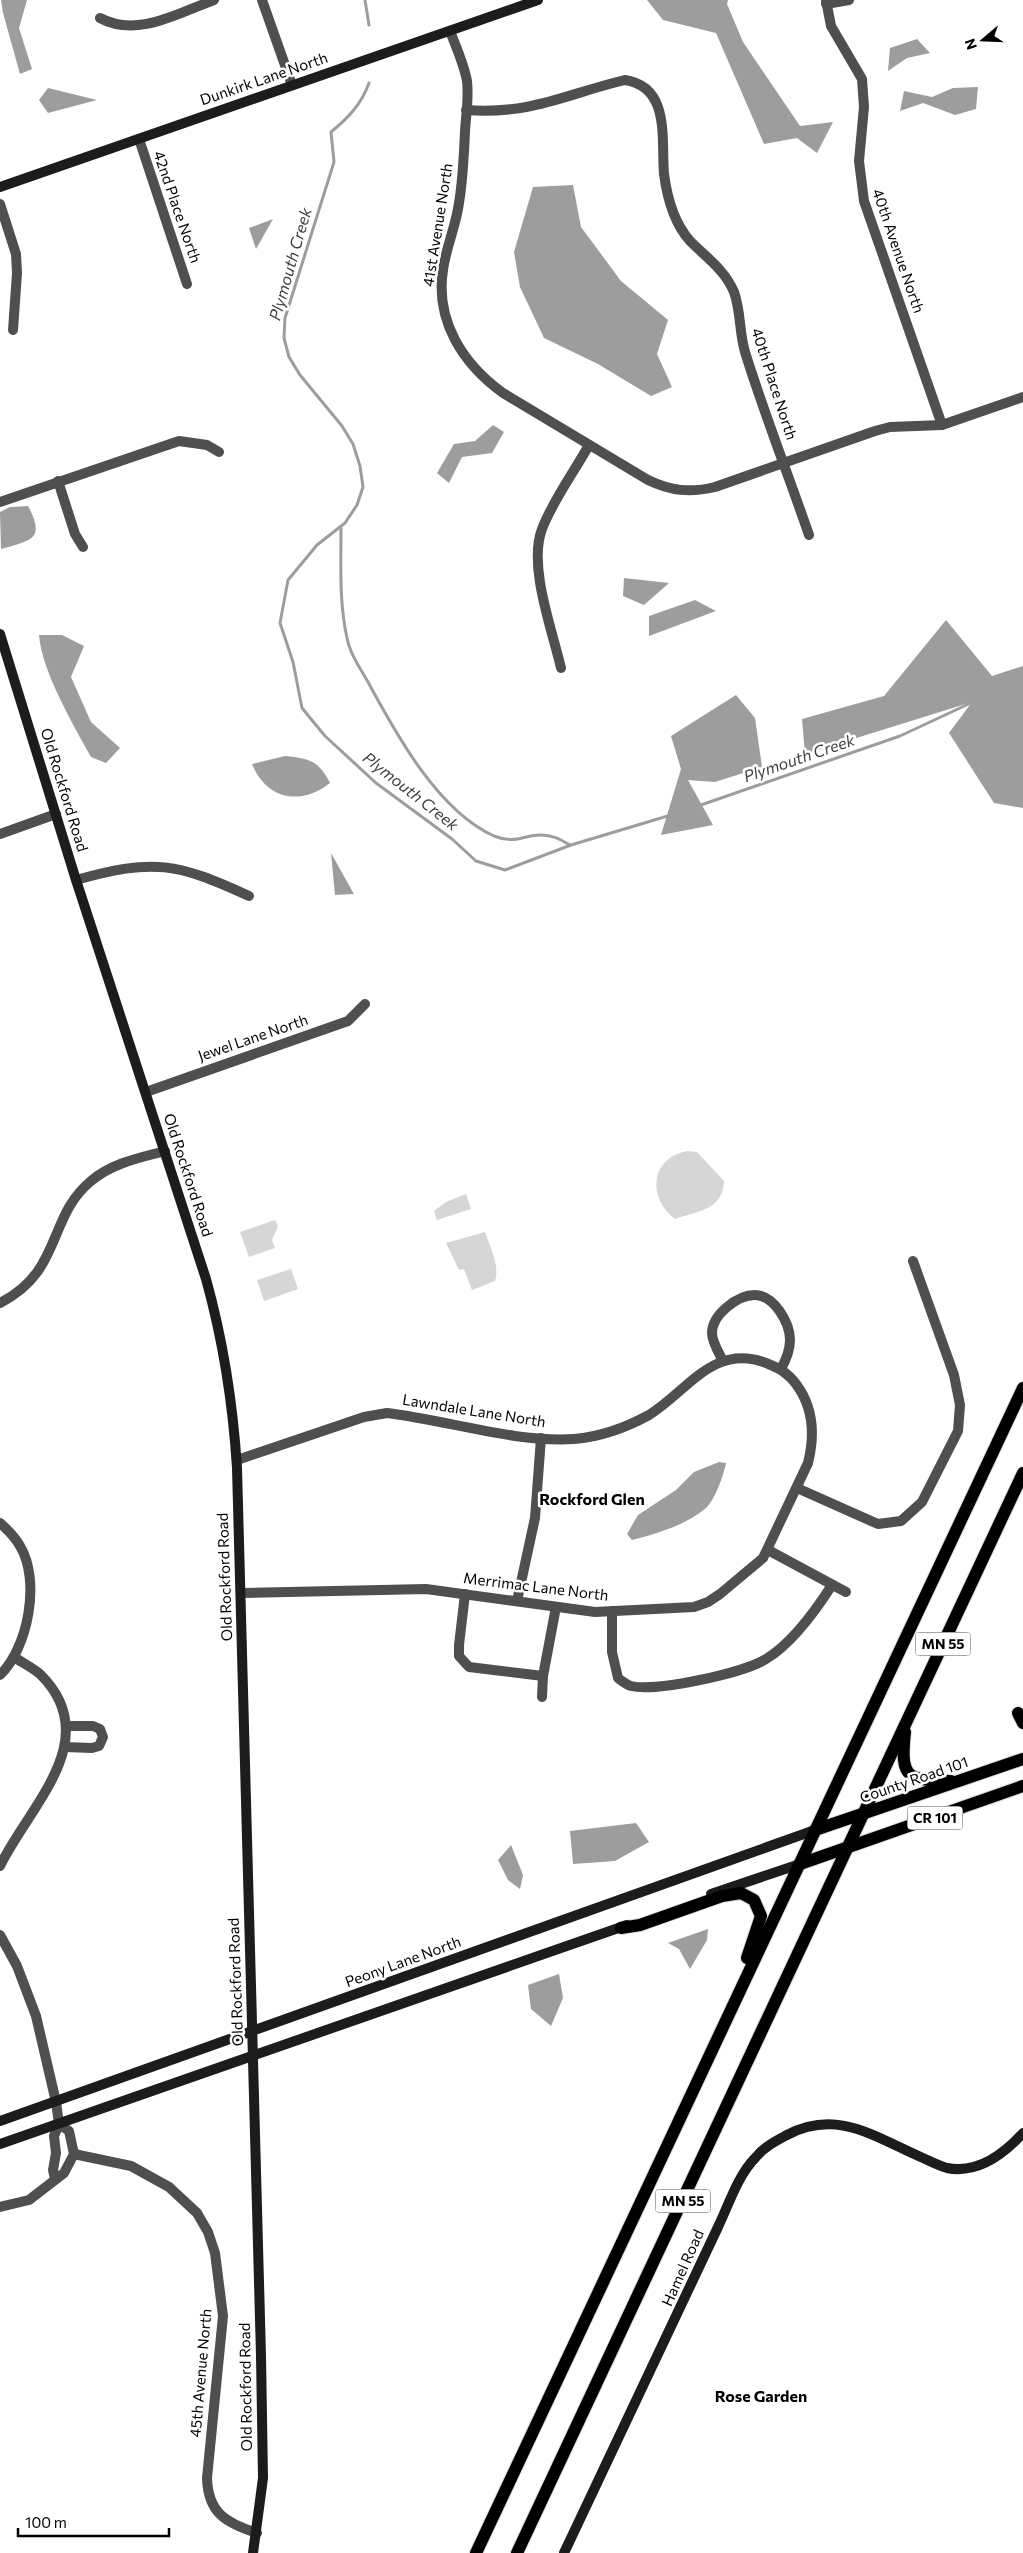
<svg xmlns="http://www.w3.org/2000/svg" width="1023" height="2553" viewBox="0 0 1023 2553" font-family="Commissioner,sans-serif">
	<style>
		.green { fill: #d6d6d6 }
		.water { fill: #9d9d9d }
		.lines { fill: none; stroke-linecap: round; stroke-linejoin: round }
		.stream { stroke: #9d9d9d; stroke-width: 3 }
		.primary-casing { stroke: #dbdbdb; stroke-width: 14 }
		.street { stroke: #4f4f4f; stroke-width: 10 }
		.secondary { stroke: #1c1c1c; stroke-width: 10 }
		.primary { stroke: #000; stroke-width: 12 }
		.labels { text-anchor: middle; stroke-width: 5; stroke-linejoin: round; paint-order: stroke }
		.shield { fill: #fff; stroke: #4c4c4c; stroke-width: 1 }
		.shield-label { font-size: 14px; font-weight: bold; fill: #000 }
		.street-label { font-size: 15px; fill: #000; stroke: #fff }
		.water-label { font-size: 16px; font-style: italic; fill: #3e3e3e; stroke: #fff }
		.neighbourhood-label { font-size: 16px; font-weight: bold; fill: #000; stroke: #fff }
	</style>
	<rect width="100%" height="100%" fill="#fff"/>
	<!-- green -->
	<g class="green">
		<path d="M687,1151L697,1152L724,1181C723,1210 698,1211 675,1219C647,1198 650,1158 687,1151Z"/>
		<polygon points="466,1194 471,1209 437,1220 434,1211 446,1202"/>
		<polygon points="275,1220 278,1226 272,1240 275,1248 249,1257 240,1232"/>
		<path d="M485,1232C490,1247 500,1265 495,1281L472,1290L464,1269L459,1270L446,1243Z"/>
		<polygon points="291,1269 298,1289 264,1301 257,1280"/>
	</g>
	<!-- water -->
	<g class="water">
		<polygon points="1,0 27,0 19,28 32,69 20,74 3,13"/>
		<polygon points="647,0 728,0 727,4 743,42 800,126 833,122 817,153 797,138 764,144 716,33 663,20"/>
		<polygon points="917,39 930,53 907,58 888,71 890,48"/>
		<polygon points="978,87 976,109 955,115 923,103 900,111 904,91 932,97 953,88"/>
		<polygon points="48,88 97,100 48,113 39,100"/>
		<polygon points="573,185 581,227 621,281 668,320 657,354 672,387 651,396 598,364 544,338 520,287 514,252 533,187"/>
		<polygon points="273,219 256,249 249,228"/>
		<polygon points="493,425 504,432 492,453 462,457 449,483 437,473 454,444 475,441"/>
		<path d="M28,506C46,540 31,540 1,549L0,512L10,507Z"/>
		<polygon points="624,578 669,583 644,605 623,596"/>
		<polygon points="695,600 716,611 649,636 649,616"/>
		<polygon points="946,620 992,676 1023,666 1023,808 994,803 949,733 972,702 805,754 802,719 884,696"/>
		<path d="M39,635H62L84,646L71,677L91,722L120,748L106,763L91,757C73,724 42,672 39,635Z"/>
		<polygon points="736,695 755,718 762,767 715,782 688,780 713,825 661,835 681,769 671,736"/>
		<path d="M285,756C309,758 319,761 330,783C301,806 267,800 252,764Z"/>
		<polygon points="331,853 354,894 335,895"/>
		<path d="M719,1462L726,1463C724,1474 715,1500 706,1508C686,1525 656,1534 632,1540L627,1534L638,1515L676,1490L694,1472Z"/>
		<polygon points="636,1823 649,1842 615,1861 573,1864 570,1831"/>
		<polygon points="511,1845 523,1875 520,1889 508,1880 498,1860"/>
		<polygon points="708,1929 707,1940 690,1969 679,1949 668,1943"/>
		<polygon points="559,1974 563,1998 551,2026 531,2009 528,1985"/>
	</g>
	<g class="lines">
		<!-- stream -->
		<g class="stream">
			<polyline points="365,0 369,25"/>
			<path d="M369,83C361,105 348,118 331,132L334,162L285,318L284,338L289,357L300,375L342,426L353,444L360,466L363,487L357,505L345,523L317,545L288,580L280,623L293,662L302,708L325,736L376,783L452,839L476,861L505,870L571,845L671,815"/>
			<path d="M341,528C341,565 339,602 347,638C350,654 360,668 368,682C396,734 438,811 494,836C516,845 525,834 542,835C553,835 561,840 570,845"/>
			<polyline points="698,806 900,736 975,701"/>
		</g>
		<defs>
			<g id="primary">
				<polyline points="1018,1713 1023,1723"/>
				<path d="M905,1732C900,1779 907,1780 951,1781"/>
				<polyline points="815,1830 1023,1759"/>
				<polyline points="800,1864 1023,1786"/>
				<polyline points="621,1928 640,1925 722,1896 741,1893 754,1900 761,1916 747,1958"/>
				<polyline points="476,2553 1023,1388"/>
				<polyline points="517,2553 1023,1473"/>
			</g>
		</defs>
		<!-- primary casing -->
		<use href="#primary" class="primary-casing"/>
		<!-- street -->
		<g class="street">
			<polyline points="262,0 292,85"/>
			<polyline points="826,0 831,26 862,79 864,107 859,161 864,201 942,425"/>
			<polyline points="826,4 849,0"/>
			<path d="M100,18C137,38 178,13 214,0"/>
			<path d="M450,31C456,47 464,64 467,81C469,98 466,115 465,131C464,155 463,179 459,203C456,226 446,247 443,270C435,321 463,364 503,393L648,480C671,491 690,493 715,487L875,431L890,427L942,425L1023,397"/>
			<path d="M466,110C531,115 566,94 625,80C671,87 661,140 664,174C667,197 674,223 690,241C706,257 725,270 734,292C741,311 739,332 745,352C764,413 788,474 809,535"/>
			<polyline points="139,139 187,284"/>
			<polyline points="0,204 16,254 17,273 13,330"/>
			<polyline points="58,481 75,534 83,547"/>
			<polyline points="0,502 179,441 207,445 219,452"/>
			<path d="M561,668C552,629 528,566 542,529C553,500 574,472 589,445"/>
			<polyline points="0,834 56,814"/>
			<path d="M76,880C154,858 177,863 249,896"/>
			<polyline points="146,1092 348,1021 365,1004"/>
			<path d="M0,1303C63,1271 47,1217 91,1181C112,1163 139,1158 165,1151"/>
			<path d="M723,1361C719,1353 712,1342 712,1333C712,1315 737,1295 755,1295C774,1295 790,1323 790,1340C790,1351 786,1360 781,1369"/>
			<path d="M237,1460L364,1417L387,1413C446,1420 515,1443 574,1439C599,1437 627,1427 649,1415C688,1391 713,1343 766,1363C779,1368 788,1373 796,1384C814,1408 815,1435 808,1463L763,1558L720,1594L708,1602L694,1607L595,1612L426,1589L241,1593"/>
			<polyline points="797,1488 878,1524 901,1521 922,1502 958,1431 960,1405 954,1375 913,1261"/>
			<path d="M0,1523C8,1530 15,1537 20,1546C41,1581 28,1648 0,1675"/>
			<polyline points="768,1550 846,1592"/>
			<polyline points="465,1594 459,1645 459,1656 469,1667 543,1676"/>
			<polyline points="517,1601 535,1518 541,1438"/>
			<path d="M612,1611V1652L618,1678C622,1681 627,1685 631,1686C656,1692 744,1673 766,1659C791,1644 816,1610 832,1585"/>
			<polyline points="542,1697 543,1676 556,1607"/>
			<polyline points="65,1747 92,1748 99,1746 103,1737 100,1729 93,1726 66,1726"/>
			<path d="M0,1866C29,1806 106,1739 40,1674C33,1668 23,1663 14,1657"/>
			<polyline points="0,1935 17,1966 36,2016 56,2102 59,2124 54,2136 56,2153 53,2170 55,2179"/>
			<path d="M74,2154L131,2166L169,2187L197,2213L208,2232L215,2253L223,2316L207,2478C208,2513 226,2523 257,2533"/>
			<polyline points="0,2207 29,2200 64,2173 74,2154 69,2131 59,2124"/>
		</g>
		<!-- secondary -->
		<g class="secondary">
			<polyline points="0,187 538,0"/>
			<path d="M0,634L76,880L206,1279C223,1340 233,1405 237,1468L261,2356L263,2478L253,2553"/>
			<polyline points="711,1894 800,1864"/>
			<polyline points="0,2121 815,1830"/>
			<polyline points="0,2144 627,1925"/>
			<path d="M564,2553L718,2227C729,2204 738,2175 756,2157C764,2147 776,2141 787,2135C838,2108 876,2138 923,2158C930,2161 939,2166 947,2168C977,2174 1004,2154 1023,2133"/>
		</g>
		<!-- primary -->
		<use href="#primary" class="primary"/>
	</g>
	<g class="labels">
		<!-- shield labels -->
		<g class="shield">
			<rect x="915.5" y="1632.5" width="55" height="23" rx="4"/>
			<rect x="907.5" y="1806.5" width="55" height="23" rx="4"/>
			<rect x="655.5" y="2189.5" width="55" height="23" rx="4"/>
		</g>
		<g class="shield-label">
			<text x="943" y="1649">MN 55</text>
			<text x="935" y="1823">CR 101</text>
			<text x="683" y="2206">MN 55</text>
		</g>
		<!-- street labels -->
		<g class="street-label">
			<text transform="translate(264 79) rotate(-19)" y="5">Dunkirk Lane North</text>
			<text transform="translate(177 207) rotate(71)" y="5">42nd Place North</text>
			<text transform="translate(438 225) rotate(-81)" y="5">41st Avenue North</text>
			<text transform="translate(898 251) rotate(71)" y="5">40th Avenue North</text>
			<text transform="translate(774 384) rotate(72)" y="5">40th Place North</text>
			<text transform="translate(64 790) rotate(73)" y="5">Old Rockford Road</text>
			<text transform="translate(253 1038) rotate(-19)" y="5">Jewel Lane North</text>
			<text transform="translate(188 1175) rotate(72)" y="5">Old Rockford Road</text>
			<text transform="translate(474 1411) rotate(9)" y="5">Lawndale Lane North</text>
			<text transform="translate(225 1577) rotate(-92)" y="5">Old Rockford Road</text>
			<text transform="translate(536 1587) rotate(7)" y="5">Merrimac Lane North</text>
			<text transform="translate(914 1780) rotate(-19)" y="5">County Road 101</text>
			<text transform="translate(403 1962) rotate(-20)" y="5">Peony Lane North</text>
			<text transform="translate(236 1982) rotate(-92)" y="5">Old Rockford Road</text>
			<text transform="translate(683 2268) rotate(-66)" y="5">Hamel Road</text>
			<text transform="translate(201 2373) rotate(-85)" y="5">45th Avenue North</text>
			<text transform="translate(246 2387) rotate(-91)" y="5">Old Rockford Road</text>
		</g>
		<!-- water labels -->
		<g class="water-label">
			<text transform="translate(290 264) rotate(-74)" y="6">Plymouth Creek</text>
			<text transform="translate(799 758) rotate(-19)" y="6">Plymouth Creek</text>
			<text transform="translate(411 791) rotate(38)" y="6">Plymouth Creek</text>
		</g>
		<!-- neighbourhood labels -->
		<g class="neighbourhood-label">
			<text x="592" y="1505">Rockford Glen</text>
			<text x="761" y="2402">Rose Garden</text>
		</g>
	</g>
	<!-- north arrow -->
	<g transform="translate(983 40) rotate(251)" stroke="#ffffff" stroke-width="4" paint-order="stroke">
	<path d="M0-4L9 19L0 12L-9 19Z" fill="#000000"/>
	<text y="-8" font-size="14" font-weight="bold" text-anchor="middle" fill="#000000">N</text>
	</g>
	<!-- scale -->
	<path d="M18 2528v8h151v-8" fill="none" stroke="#000000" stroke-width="2.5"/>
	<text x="25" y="2528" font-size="15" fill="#000000" stroke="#ffffff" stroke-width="4" paint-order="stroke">100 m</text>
</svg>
